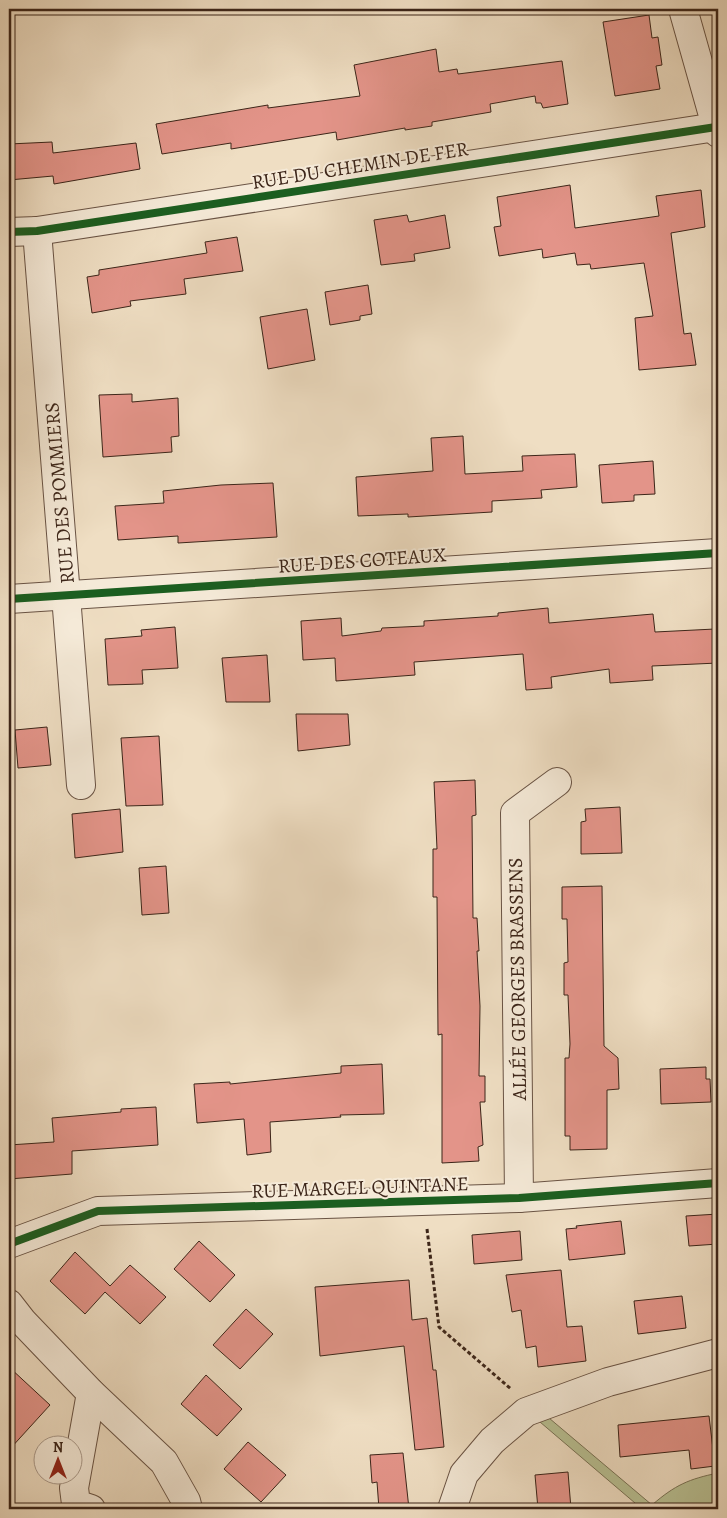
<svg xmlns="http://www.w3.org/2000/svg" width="727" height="1518" viewBox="0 0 727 1518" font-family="Alegreya,serif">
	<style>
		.green { fill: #b9c194; stroke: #7a7356 }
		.building { fill: #e39489; stroke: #3c2519 }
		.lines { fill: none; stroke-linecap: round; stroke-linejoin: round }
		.street-casing { stroke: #695344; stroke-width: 30 }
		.path { stroke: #3c2519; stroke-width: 3; stroke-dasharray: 4 2.5; stroke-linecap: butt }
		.street { stroke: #f5ead8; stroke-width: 28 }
		.cycleway-casing { stroke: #f5ead8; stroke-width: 11 }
		.cycleway { stroke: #1b5e20; stroke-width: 8 }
		.labels { text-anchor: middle; stroke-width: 4; stroke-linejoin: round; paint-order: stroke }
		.street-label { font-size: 20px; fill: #3c2519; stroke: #f5ead8 }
	</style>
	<rect width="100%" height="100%" fill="#efdec3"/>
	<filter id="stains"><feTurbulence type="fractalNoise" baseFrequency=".004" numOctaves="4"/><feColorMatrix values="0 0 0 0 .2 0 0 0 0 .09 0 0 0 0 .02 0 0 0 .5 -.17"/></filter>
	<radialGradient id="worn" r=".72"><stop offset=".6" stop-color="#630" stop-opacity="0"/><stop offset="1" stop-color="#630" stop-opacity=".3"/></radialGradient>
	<!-- green -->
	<path class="green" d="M549,1418L652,1505C675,1485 689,1479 718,1473V1509H642L540,1422Z"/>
	<!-- building -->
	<g class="building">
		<polygon points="649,15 652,38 658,37 662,65 656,66 660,89 615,96 603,22"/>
		<polygon points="436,49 439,72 457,69 458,74 562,61 568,104 543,108 541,103 536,103 535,96 490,104 491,112 432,122 432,126 405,130 405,128 337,140 336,132 231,149 231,143 162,154 156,124 268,105 268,108 360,96 354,65"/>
		<polygon points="52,142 53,153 136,143 140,169 54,184 53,176 9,180 9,144"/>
		<polygon points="570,185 575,228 659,216 656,196 701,190 705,227 671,233 684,334 691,333 696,365 639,370 635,318 653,316 644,263 591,269 590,264 577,265 575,253 543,258 542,249 499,256 494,227 501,226 497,197"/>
		<polygon points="407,215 409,222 445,215 450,248 414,254 415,261 381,265 374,220"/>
		<polygon points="237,237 243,271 184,279 186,294 130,301 131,306 92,313 87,277 99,275 99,270 207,253 205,242"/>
		<polygon points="368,285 372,314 360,316 360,320 330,325 325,292"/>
		<polygon points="307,309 315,360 268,369 260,317"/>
		<polygon points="132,394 132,402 178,398 179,436 171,437 172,452 103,457 99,395"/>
		<polygon points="463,436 465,474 523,471 522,456 575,454 577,487 541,490 542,498 492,501 492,512 408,517 408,514 358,516 356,477 433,471 431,438"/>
		<polygon points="653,461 655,494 634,495 634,501 602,503 599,465"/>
		<polygon points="273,483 277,537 178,543 178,536 118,540 115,506 164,503 163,491 221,485"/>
		<polygon points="548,608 549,623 653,614 655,632 715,629 718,663 652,666 653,680 610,683 609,669 551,677 552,688 526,690 523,654 414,662 415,675 336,681 335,658 303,660 301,621 341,618 342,636 381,631 382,628 424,626 424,621 498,616 498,613"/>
		<polygon points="175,627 178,668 142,670 143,684 108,685 105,639 142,636 141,630"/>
		<polygon points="267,655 270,702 226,702 222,658"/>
		<polygon points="296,714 348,714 350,745 298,751"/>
		<polygon points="47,727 51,765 18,768 15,730"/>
		<polygon points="159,736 163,805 126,806 121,738"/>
		<polygon points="475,780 476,815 472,816 473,918 477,918 479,951 477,951 480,1006 479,1076 485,1076 485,1102 480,1102 483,1145 478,1147 479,1161 442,1163 442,1034 438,1035 437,897 433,897 433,849 437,849 434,782"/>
		<polygon points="620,807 622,853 581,854 581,822 586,821 585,809"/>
		<polygon points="120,809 123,852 75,858 72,814"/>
		<polygon points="166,866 169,913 142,915 139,868"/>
		<polygon points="602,886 604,1046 618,1058 619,1089 607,1090 607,1149 570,1150 570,1136 565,1136 565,1058 569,1058 570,1044 568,995 564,995 564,963 568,962 567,919 562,919 562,887"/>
		<polygon points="382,1064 384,1114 340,1115 341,1117 270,1122 271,1152 247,1155 244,1119 197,1123 194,1084 230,1082 230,1084 341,1073 341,1066"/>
		<polygon points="706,1067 706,1079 710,1079 711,1102 661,1104 660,1069"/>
		<polygon points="156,1107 158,1145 72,1151 72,1174 9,1179 9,1145 54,1142 52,1118 121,1112 121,1109"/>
		<polygon points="718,1214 718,1244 689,1246 686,1216"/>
		<polygon points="621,1221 625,1254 569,1260 566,1229 577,1228 576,1226"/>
		<polygon points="520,1231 522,1260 474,1264 472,1235"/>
		<polygon points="199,1241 235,1275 210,1302 174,1269"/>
		<polygon points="75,1252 110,1286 130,1265 166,1297 140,1324 105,1292 85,1314 50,1281"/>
		<polygon points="561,1270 567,1327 582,1326 586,1361 538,1367 536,1346 526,1348 521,1310 512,1312 506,1275"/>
		<polygon points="409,1280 412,1320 427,1318 433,1370 436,1370 444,1447 415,1450 404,1346 320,1356 315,1287"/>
		<polygon points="682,1296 686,1328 638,1334 634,1301"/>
		<polygon points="246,1309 273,1334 240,1369 213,1345"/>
		<polygon points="9,1367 50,1405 9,1450"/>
		<polygon points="206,1375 242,1409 217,1436 181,1404"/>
		<polygon points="709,1416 715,1466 691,1469 689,1450 620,1457 618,1425"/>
		<polygon points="248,1442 286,1475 261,1502 224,1469"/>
		<polygon points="403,1453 409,1509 379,1509 377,1482 372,1483 370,1455"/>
		<polygon points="568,1472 571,1509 538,1509 535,1475"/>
	</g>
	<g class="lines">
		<defs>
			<g id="street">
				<polyline points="683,9 718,133"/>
				<polyline points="37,231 81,785"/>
				<polyline points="9,232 37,231 716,127"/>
				<polyline points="9,599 718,553"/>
				<polyline points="519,1198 515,813 557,782"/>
				<polyline points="9,1244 98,1211 519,1198 718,1183"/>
				<polyline points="9,1304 23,1322 91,1393 164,1462 186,1501 188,1509"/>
				<polyline points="91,1509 76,1504 74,1488 91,1393"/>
				<polyline points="452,1509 464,1474 492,1441 526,1412 608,1382 718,1353"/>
			</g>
		</defs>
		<!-- street casing -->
		<use href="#street" class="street-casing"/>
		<!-- path -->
		<polyline class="path" points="427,1229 439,1327 511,1389"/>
		<!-- street -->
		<use href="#street" class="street"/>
		<defs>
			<g id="cycleway">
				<polyline points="9,232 37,231 716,127"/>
				<polyline points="9,599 718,553"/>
				<polyline points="9,1244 98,1211 519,1198 718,1183"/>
			</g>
		</defs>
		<!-- cycleway casing -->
		<use href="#cycleway" class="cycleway-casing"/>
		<!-- cycleway -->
		<use href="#cycleway" class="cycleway"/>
	</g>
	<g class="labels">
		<!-- street labels -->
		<g class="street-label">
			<text transform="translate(360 165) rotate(-9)" y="7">RUE DU CHEMIN DE FER</text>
			<text transform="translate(59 493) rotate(-95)" y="7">RUE DES POMMIERS</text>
			<text transform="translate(362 560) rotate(-4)" y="7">RUE DES COTEAUX</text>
			<text transform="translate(517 979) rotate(-91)" y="7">ALLÉE GEORGES BRASSENS</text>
			<text transform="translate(360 1187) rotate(-2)" y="7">RUE MARCEL QUINTANE</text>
		</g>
	</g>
	<!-- margin -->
	<rect width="727" height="1518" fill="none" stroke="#efdec3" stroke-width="30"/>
	<rect x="10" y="10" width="707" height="1498" fill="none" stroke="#3c2519" stroke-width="2.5"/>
	<rect x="15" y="15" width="697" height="1488" fill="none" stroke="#3c2519"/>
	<!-- north arrow -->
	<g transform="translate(58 1460)"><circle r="24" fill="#f5ead8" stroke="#ab9b8c"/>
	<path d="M0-4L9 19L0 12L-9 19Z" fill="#8f2418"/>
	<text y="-8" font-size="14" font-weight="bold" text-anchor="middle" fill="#3c2519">N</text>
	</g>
	<rect width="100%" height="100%" filter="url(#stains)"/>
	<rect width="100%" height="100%" fill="url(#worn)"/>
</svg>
